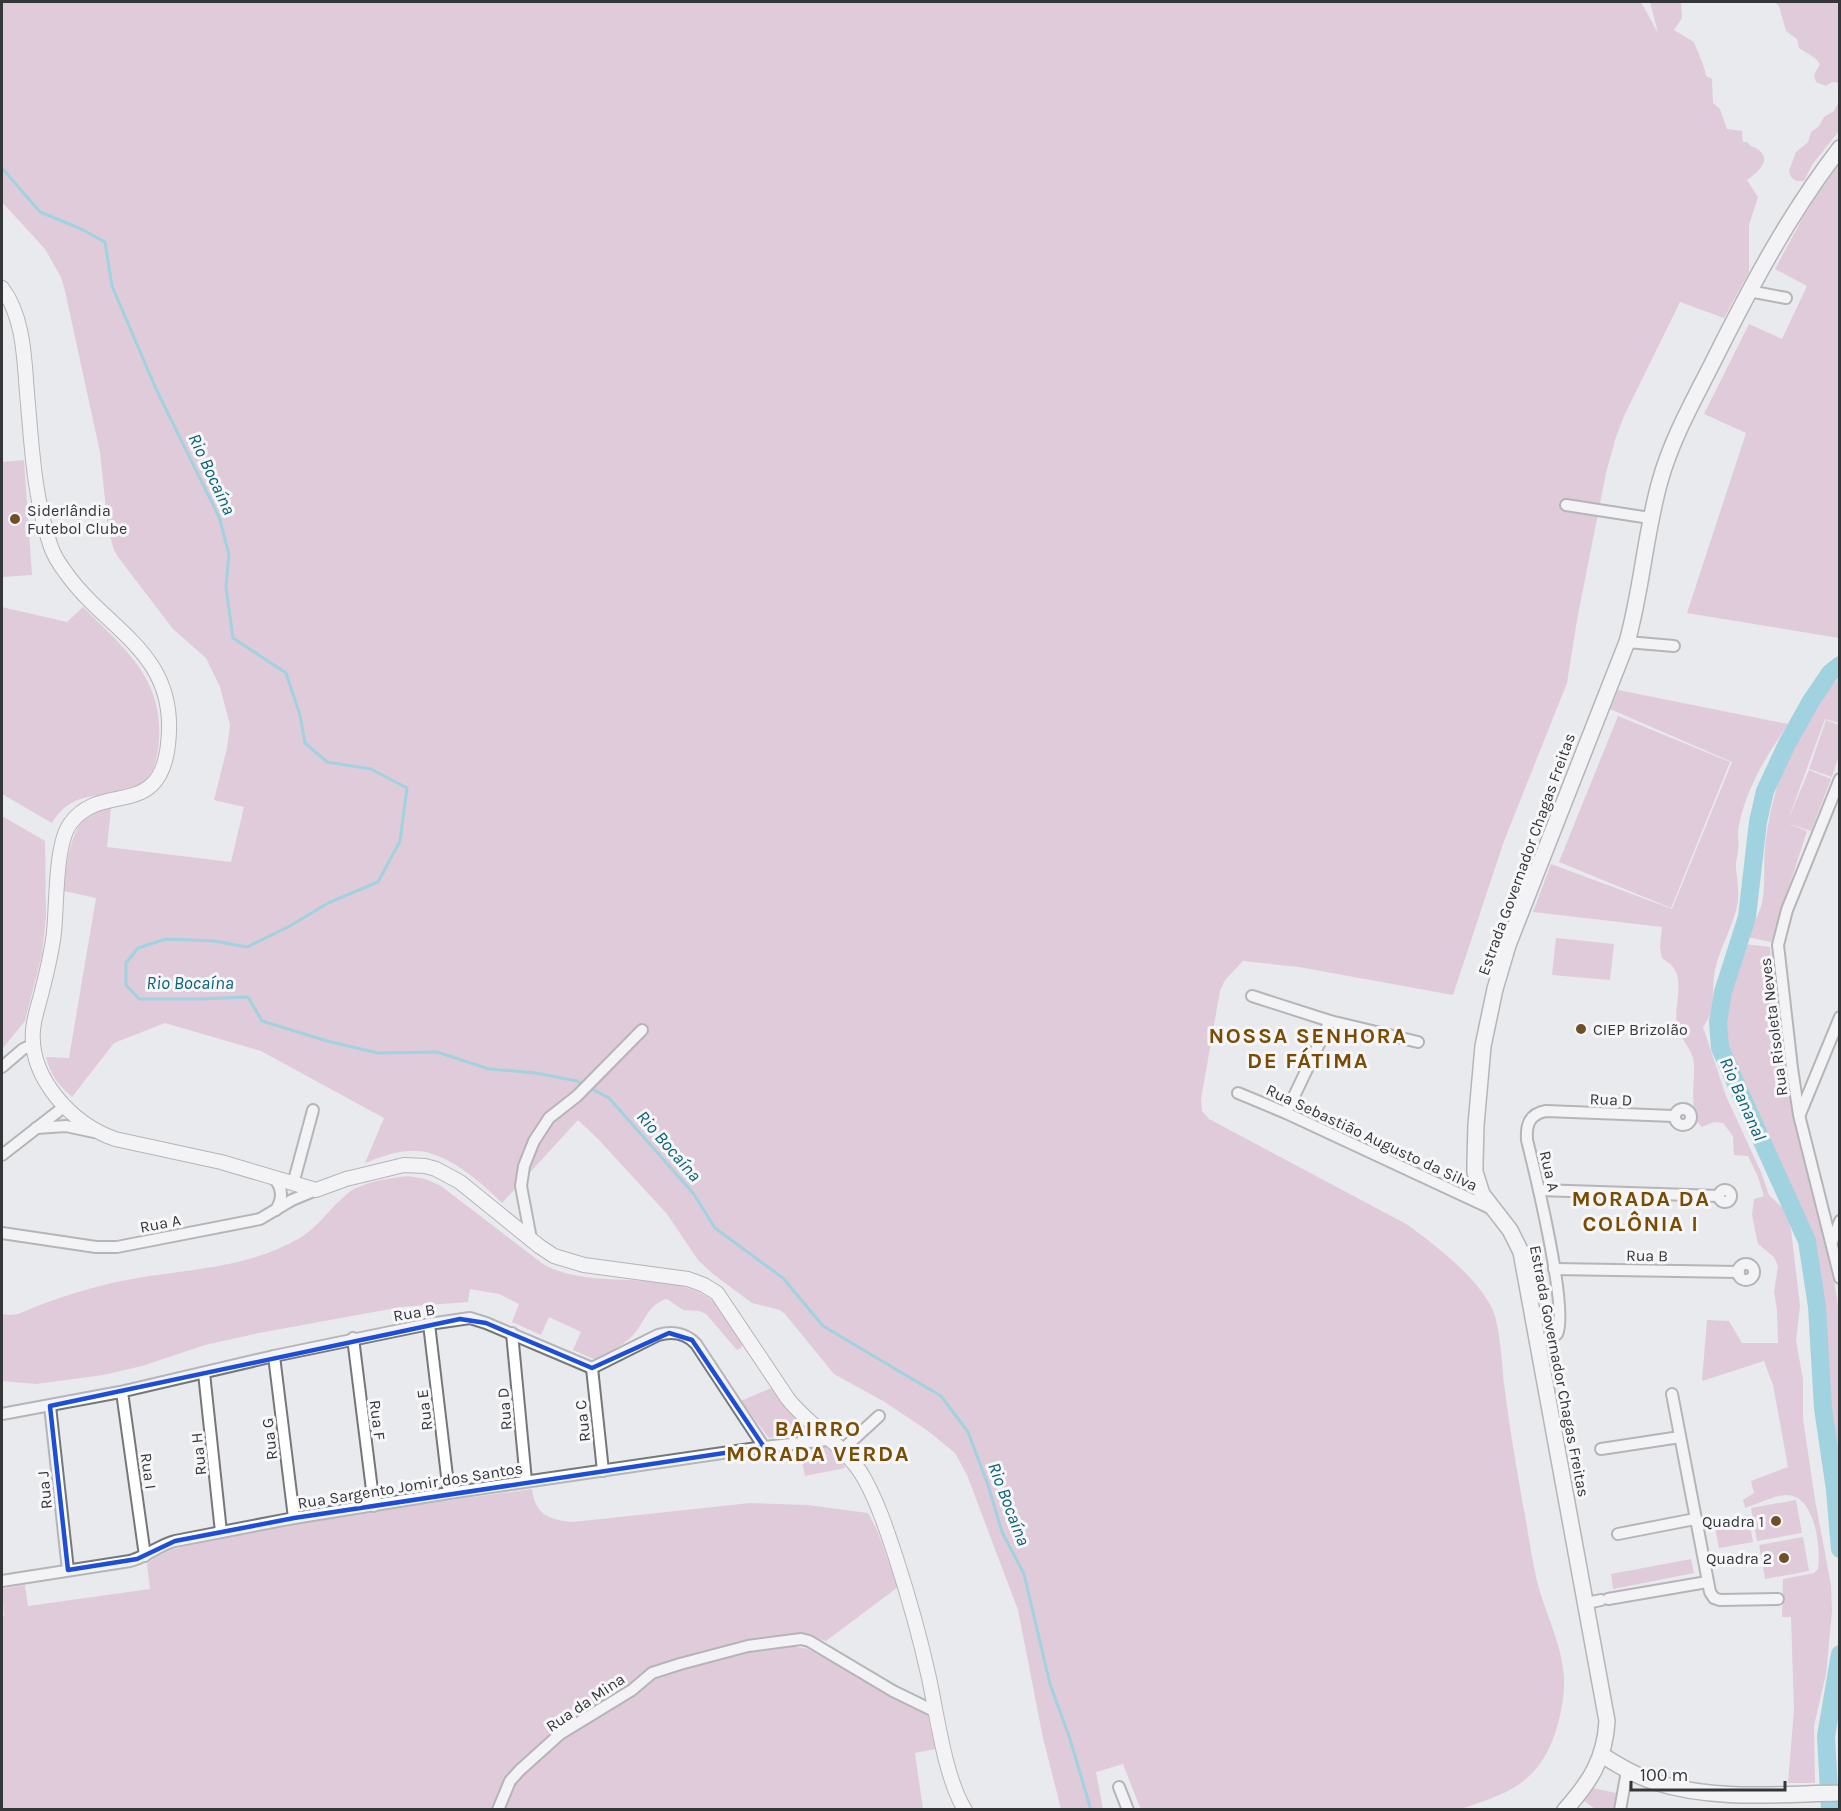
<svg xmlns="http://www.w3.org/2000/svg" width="1841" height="1811" viewBox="0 0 1841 1811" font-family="Karla,sans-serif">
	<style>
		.green { fill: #d6a6c6 }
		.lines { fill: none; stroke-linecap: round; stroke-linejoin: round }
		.stream { stroke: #4bb5d1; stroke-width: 3 }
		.river { stroke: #4bb5d1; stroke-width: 18 }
		.minor-casing { stroke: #767779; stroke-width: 14 }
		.tertiary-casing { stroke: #767779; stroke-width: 16 }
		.secondary-casing { stroke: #767779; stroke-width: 18 }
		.minor { stroke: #fff; stroke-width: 10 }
		.tertiary { stroke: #fff; stroke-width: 14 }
		.secondary { stroke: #fff; stroke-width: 15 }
		.marked { fill: none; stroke: #1d4ed8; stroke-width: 4.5; stroke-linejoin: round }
		.poi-dot { fill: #704f26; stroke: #f7f7fa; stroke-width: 2 }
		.labels { text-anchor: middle; stroke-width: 6; stroke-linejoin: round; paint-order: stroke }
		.poi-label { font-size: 16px; fill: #353637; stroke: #f7f7fa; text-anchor: start }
		.street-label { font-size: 16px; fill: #353637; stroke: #f7f7fa }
		.water-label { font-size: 18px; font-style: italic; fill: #096276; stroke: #f7f7fa }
		.district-label { font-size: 22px; font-weight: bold; letter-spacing: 1.5px; fill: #7a4b00; stroke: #f7f7fa }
	</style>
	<rect width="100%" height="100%" fill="#e9eaed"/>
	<!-- green -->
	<g class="green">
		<path d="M2,2H1641L1658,33L1650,2H1681L1682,18L1674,30L1694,42C1698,54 1704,63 1706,76L1712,79L1713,103L1720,109L1727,129L1742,131L1743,142H1747C1751,148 1755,146 1760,151C1772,162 1755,174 1747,180L1758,197L1749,225V272L1724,318L1680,302L1624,416L1616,437L1606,473L1577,620L1567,683L1504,841L1453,995L1299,967L1243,961L1225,980L1220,991L1201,1099L1202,1111L1209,1119L1408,1225C1437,1247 1475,1275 1492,1308C1500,1325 1502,1364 1504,1384C1509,1425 1516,1465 1523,1505C1528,1530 1531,1556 1537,1581C1545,1613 1562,1644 1564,1677C1565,1697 1560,1720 1553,1739C1535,1786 1503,1795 1460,1809L1141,1810L1123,1764L1096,1772L1103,1809H1061L1043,1738L1018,1610L967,1475L955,1453L928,1431L883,1401L834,1374L785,1314L780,1310L752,1303L713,1274L698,1260L667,1214L599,1140L578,1120L502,1203C481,1182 446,1151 415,1151C398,1150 380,1157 365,1163L384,1118L261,1051L165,1023L114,1043L72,1097C59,1086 50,1074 46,1057L69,1058L96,898L64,891C65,870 70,829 88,815C95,811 103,809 111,808L107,847L231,862L244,807L214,800L227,748L230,725L220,687L206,658L173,629L118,557L114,550L108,529L100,452L65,291L61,277L45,249L2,202Z"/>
		<polygon points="1775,2 1839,2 1839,83 1832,82 1826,86 1816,82 1814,75 1820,64 1815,58 1799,48 1797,39 1786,31 1779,6"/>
		<polygon points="1839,101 1839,131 1812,165 1804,181 1796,181 1791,177 1789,171 1796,152 1808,142 1811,132 1819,126 1824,117 1834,111"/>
		<polygon points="1839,162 1839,638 1687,613 1746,433 1704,414 1749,324 1782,339 1807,286 1775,269 1814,197"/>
		<polygon points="24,460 32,575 2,577 2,462"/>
		<path d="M2,607L67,622L83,607C127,651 167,681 158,750C156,762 152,778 140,785C107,802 75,785 52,823L2,794Z"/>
		<path d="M1839,678V723L1825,719L1788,820L1809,770L1831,779L1811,831L1787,823L1807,831L1771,942L1747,937C1752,926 1759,915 1762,903C1766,885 1763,866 1765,848C1771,788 1795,720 1839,678Z"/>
		<path d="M1618,690L1788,724C1766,757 1744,791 1738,831C1738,837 1739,844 1738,850C1738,856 1735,862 1736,868C1737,879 1739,889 1738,900C1735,924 1720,946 1715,970C1711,990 1717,1009 1703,1027L1726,1096L1761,1172L1769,1195L1788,1213L1791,1230L1800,1306L1796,1341L1803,1379V1419L1815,1500L1831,1585L1832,1611L1826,1674L1814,1726L1815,1783H1788L1794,1710L1791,1617H1782L1783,1579L1814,1573L1818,1569C1821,1547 1815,1493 1785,1495C1772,1496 1757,1504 1745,1508L1743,1500L1754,1493L1751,1481L1788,1467L1773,1385L1764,1361L1702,1381L1707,1320L1729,1321L1742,1343H1778L1777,1310L1774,1292L1778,1266L1774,1257L1758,1244L1752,1215L1754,1199L1764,1196L1758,1177L1748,1156L1734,1155L1733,1136L1723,1123L1714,1122L1702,1127C1688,1116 1695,1081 1694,1064C1693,1049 1681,1041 1677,1026C1673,1008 1685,982 1673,967C1670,963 1665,961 1662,958L1660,947L1662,927L1533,912L1551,864L1672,909L1732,762L1610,709Z"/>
		<polygon points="1618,716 1730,762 1671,908 1559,862"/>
		<polygon points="1826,720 1839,725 1839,755 1832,777 1809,769"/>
		<polygon points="2,816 45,841 46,916 42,954 25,1021 2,1049"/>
		<polygon points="1556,938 1614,944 1610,980 1552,975"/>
		<polygon points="1744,944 1770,947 1771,973 1778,1027 1795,1121 1828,1243 1839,1312 1839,1519 1825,1414 1823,1368 1824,1357 1820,1302 1810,1239 1744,1097 1728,1056 1725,1042 1726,1008"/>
		<path d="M408,1176L425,1179L441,1186L543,1264C591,1292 672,1267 713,1301C726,1312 734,1327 743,1342L741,1348L737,1350L706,1314L699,1311L683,1310L667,1299C647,1304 645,1323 632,1336C621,1347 608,1353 596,1360L573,1350L581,1332L549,1317L541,1335L512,1322L519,1304L499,1294L470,1289L468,1302L401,1307L259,1333L205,1345L142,1366L103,1375L36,1384L2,1381V1314L10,1315L18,1314C54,1299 89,1287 127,1280C188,1268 244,1270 300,1238C319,1226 330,1208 347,1194C361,1182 390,1178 408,1176Z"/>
		<polygon points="771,1388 812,1434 769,1438 741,1401"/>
		<path d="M826,1445C837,1451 842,1455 845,1468L805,1476L799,1448Z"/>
		<path d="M532,1489C535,1514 548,1520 573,1522L750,1503L808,1505L868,1513L877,1530L898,1587L826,1641L807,1635L656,1669L659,1678C691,1667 777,1639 808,1649L928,1716L935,1749L915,1753L923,1809H2V1617L4,1616L2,1589L25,1585L28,1606L150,1589L147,1564C166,1547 195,1544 219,1539C322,1514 428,1504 532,1489Z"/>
		<polygon points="1796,1500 1802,1533 1757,1541 1751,1508"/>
		<polygon points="1748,1515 1753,1542 1719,1548 1714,1522"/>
		<polygon points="1803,1537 1809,1571 1765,1579 1759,1545"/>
		<polygon points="1691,1559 1694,1573 1613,1589 1611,1574"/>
		<polygon points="1588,1787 1616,1793 1613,1809 1595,1809 1582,1799"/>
	</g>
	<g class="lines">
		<!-- stream -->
		<polyline class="stream" points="2,168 40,212 79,228 105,242 112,286 156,389 219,517 229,554 226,587 233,638 286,673 300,715 305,743 327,762 371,769 407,788 400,841 378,882 328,903 290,926 247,947 214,941 166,939 138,948 126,963 126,985 139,999 200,999 248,997 262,1021 327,1041 378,1053 437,1052 489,1069 536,1073 577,1081 609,1098 693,1193 715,1228 783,1278 823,1326 941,1396 968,1432 988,1485 1002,1532 1024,1574 1050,1684 1070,1739 1091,1810"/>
		<!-- river -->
		<g class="river">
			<polyline points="1840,665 1830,673 1811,701 1787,744 1765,791 1758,822 1747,917 1723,992 1718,1022 1720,1048 1807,1241 1817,1307 1823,1408 1835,1490 1840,1549"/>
			<polyline points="1830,1810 1826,1736 1840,1654"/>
		</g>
		<defs>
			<g id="minor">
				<polyline points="1749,291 1786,298"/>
				<polyline points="1566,505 1650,518"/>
				<polyline points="1627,642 1674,646"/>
				<polyline points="1840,779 1787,910 1778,945 1792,1068 1799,1115 1840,1278"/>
				<polyline points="1252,996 1330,1021 1418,1042"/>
				<polyline points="2,1067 23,1049 34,1044"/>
				<polyline points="1238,1093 1286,1113 1492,1209"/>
				<circle cx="1683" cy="1117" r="8"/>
				<polyline points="1286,1113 1330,1021"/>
				<polyline points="1800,1114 1840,1017"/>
				<polyline points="36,1128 66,1126 94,1132"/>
				<polyline points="2,1155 65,1106"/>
				<path d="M274,1178C283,1189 283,1198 276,1210"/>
				<polyline points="293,1184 313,1110"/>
				<polyline points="1539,1190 1719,1196"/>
				<circle cx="1725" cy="1196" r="6"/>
				<polyline points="2,1233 96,1247 117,1247 260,1219 292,1200 316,1190"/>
				<polyline points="531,1239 521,1186 524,1166 534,1141 549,1118 577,1096 642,1030"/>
				<polyline points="1832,1242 1840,1221"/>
				<circle cx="1746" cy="1272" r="8"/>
				<polyline points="1554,1269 1739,1272"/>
				<polyline points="429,1324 449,1493"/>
				<polyline points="512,1333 526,1481"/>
				<polyline points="353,1338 374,1506"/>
				<path d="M1539,1343L1557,1334C1569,1311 1535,1172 1527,1140C1526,1125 1529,1114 1546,1111L1674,1116"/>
				<polyline points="274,1356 294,1518"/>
				<polyline points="592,1368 603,1471"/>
				<polyline points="204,1373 221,1532"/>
				<polyline points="122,1392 145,1556"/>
				<polyline points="1672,1394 1710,1592 1714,1598 1720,1600 1778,1599"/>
				<polyline points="50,1406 68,1570"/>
				<path d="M2,1414L120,1392L274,1356L429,1324L470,1318L486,1323L592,1368L658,1335C672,1331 686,1333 696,1344L764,1447"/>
				<polyline points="1601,1449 1680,1437"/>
				<polyline points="842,1450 879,1416"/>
				<polyline points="1618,1534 1695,1519"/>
				<path d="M2,1581L130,1561C146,1557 159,1545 175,1541L294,1518L449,1493L764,1447L828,1440"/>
				<polyline points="1608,1599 1707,1582"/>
				<polyline points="1587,1603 1601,1600"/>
				<polyline points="1119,1787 1128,1810"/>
				<polyline points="498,1810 510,1781 520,1770 560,1734 632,1690 652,1673 680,1664 748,1646 801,1639 809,1641 893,1691 936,1712"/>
				<polyline points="1620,1810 1627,1771"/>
			</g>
			<path id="tertiary" d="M2,288C26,320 24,366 28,404C32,452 35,501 51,547C54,556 60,565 66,573C106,629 172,651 169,731C166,826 102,778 70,824C55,845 57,905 54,932C52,952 47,971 42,991C39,1004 34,1017 33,1030C29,1078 72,1124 115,1139L221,1162L316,1190L346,1179L404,1165L425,1166L436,1169L460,1182L539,1246L554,1256L584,1265L688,1279L704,1285L717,1293L788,1399C810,1427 847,1447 864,1478C878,1503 887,1531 896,1558C909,1598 920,1637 929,1678C937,1715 945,1778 965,1810"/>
			<g id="secondary">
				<path d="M1602,1755C1619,1766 1636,1776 1655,1782C1714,1801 1779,1794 1840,1793"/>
				<path d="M1565,1810C1590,1782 1605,1759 1607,1721L1521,1252L1510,1230L1482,1194L1475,1172V1162L1476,1125L1483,1046L1495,989L1508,945L1627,642C1642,589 1645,534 1660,481C1672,438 1694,400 1714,360C1751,286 1789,214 1840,148"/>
			</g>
		</defs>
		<!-- minor casing -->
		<use href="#minor" class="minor-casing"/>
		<!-- tertiary casing -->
		<use href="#tertiary" class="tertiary-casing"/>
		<!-- secondary casing -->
		<use href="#secondary" class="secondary-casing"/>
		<!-- minor -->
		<use href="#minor" class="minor"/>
		<!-- tertiary -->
		<use href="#tertiary" class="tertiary"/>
		<!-- secondary -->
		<use href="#secondary" class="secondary"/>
	</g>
	<!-- marked area -->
	<path d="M0 0H1841V1811H0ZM460,1319L486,1323L592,1368L669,1333L692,1340L764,1447L294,1518L175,1541L137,1559L68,1570L50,1406Z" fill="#e9eaed" fill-opacity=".55" fill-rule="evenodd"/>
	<path class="marked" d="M460,1319L486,1323L592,1368L669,1333L692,1340L764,1447L294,1518L175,1541L137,1559L68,1570L50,1406Z"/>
	<!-- markers -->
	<g class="poi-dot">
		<circle cx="15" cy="519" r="6"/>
		<circle cx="1581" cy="1029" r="6"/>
		<circle cx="1776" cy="1521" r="6"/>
		<circle cx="1784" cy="1558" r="6"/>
	</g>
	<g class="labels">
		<!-- poi labels -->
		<g class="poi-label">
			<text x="27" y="516">Siderlândia<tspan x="27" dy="18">Futebol Clube</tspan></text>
			<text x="1593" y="1035">CIEP Brizolão</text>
			<text x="1764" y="1527" text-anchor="end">Quadra 1</text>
			<text x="1772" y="1564" text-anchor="end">Quadra 2</text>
		</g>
		<!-- street labels -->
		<g class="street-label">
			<text transform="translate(1526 854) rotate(-70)" y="6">Estrada Governador Chagas Freitas</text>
			<text transform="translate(1773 1027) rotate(-97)" y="6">Rua Risoleta Neves</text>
			<text transform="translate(1611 1099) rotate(2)" y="6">Rua D</text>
			<text transform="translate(1372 1137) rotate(25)" y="6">Rua Sebastião Augusto da Silva</text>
			<text transform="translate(1550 1171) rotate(77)" y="6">Rua A</text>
			<text transform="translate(160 1223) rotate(-11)" y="6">Rua A</text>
			<text transform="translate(1647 1255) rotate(1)" y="6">Rua B</text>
			<text transform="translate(414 1312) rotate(-10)" y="6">Rua B</text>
			<text transform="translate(1560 1371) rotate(79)" y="6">Estrada Governador Chagas Freitas</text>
			<text transform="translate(504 1409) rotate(-95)" y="6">Rua D</text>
			<text transform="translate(424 1410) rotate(-97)" y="6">Rua E</text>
			<text transform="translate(378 1420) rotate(83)" y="6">Rua F</text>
			<text transform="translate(582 1421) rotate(-96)" y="6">Rua C</text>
			<text transform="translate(269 1439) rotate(-97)" y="6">Rua G</text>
			<text transform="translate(198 1454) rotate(-96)" y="6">Rua H</text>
			<text transform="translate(149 1471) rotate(82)" y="6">Rua I</text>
			<text transform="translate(410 1485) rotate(-9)" y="6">Rua Sargento Jomir dos Santos</text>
			<text transform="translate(44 1490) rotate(-96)" y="6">Rua J</text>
			<text transform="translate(585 1702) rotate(-34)" y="6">Rua da Mina</text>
		</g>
		<!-- water labels -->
		<g class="water-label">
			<text transform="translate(212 474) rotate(65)" y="6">Rio Bocaína</text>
			<text x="190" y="989">Rio Bocaína</text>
			<text transform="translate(1743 1099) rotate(66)" y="6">Rio Bananal</text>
			<text transform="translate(669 1146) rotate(49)" y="6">Rio Bocaína</text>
			<text transform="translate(1009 1504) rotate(69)" y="6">Rio Bocaína</text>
		</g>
		<!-- district labels -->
		<g class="district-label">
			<text x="1308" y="1043">NOSSA SENHORA<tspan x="1308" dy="25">DE FÁTIMA</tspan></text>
			<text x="1641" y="1206">MORADA DA<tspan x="1641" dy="25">COLÔNIA I</tspan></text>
			<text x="818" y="1436">BAIRRO<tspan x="818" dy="25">MORADA VERDA</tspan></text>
		</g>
	</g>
	<!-- border -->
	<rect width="1841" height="1811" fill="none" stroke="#353637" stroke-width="6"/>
	<!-- scale -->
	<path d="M1631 1781v9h154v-9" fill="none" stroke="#353637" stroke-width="3"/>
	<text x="1640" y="1781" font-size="18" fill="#353637" stroke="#f7f7fa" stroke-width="4.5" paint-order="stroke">100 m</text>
</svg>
